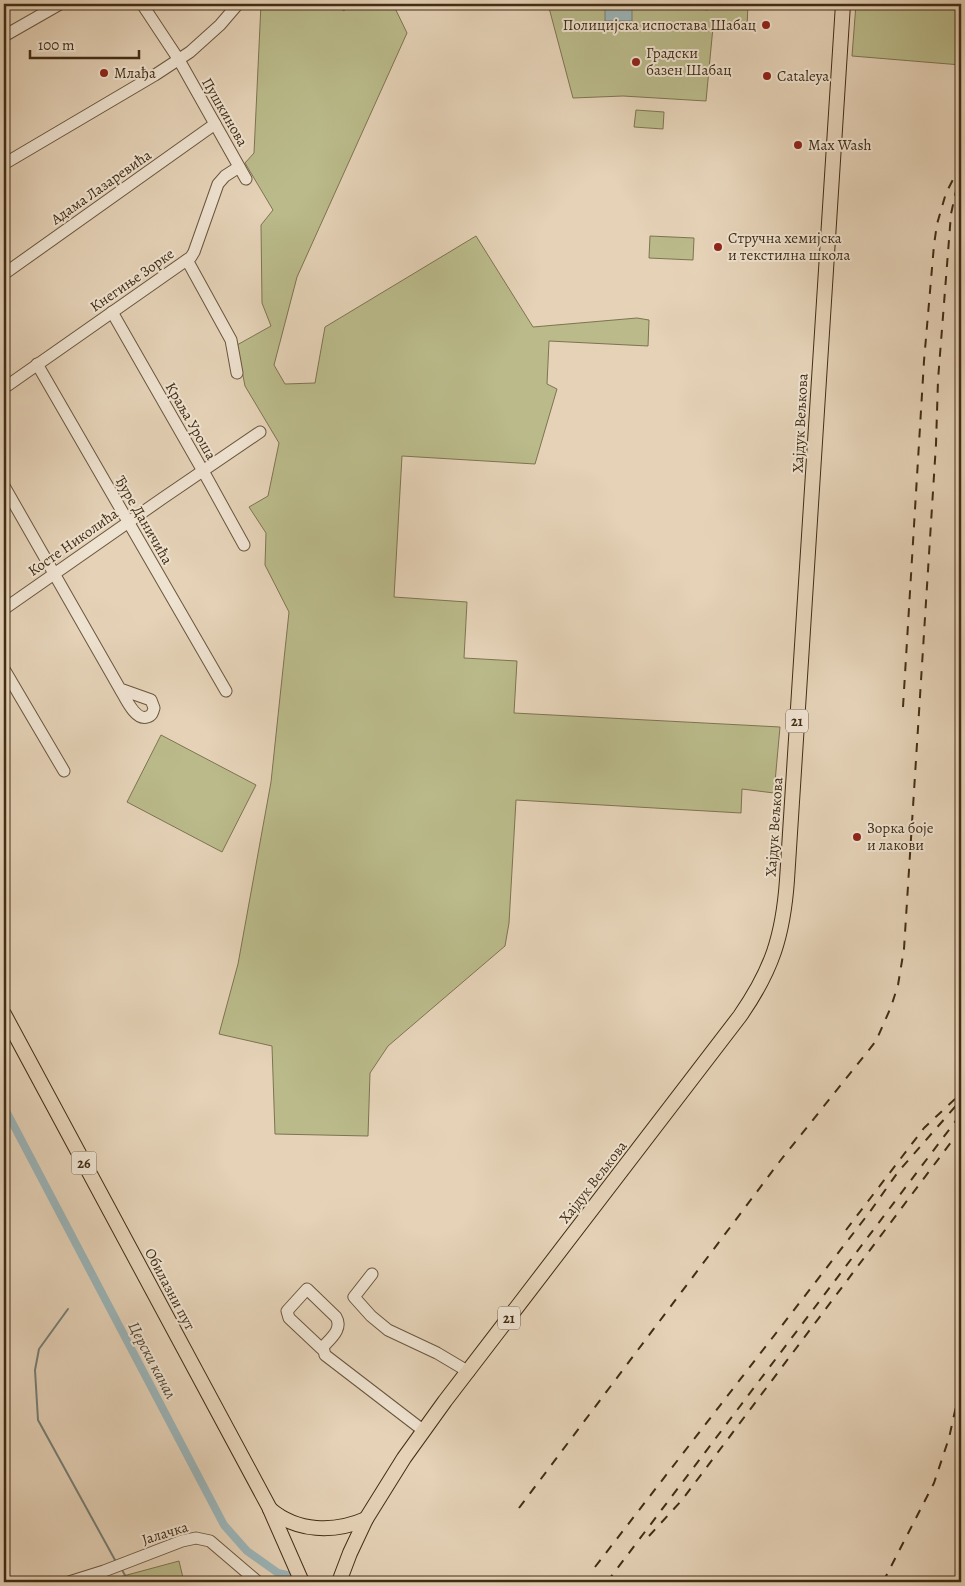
<svg xmlns="http://www.w3.org/2000/svg" width="965" height="1586" viewBox="0 0 965 1586" font-family="Alegreya,serif">
	<style>
		.green { fill: #baba8a; stroke: #7e7450 }
		.water { fill: #9bb5b9; stroke: #777f77 }
		.lines { fill: none; stroke-linecap: round; stroke-linejoin: round }
		.stream { stroke: #777f77; stroke-width: 2 }
		.canal { stroke: #9bb5b9; stroke-width: 8 }
		.minor-casing { stroke: #6b563e; stroke-width: 13 }
		.major-casing { stroke: #422d15; stroke-width: 16 }
		.minor { stroke: #eee2d0; stroke-width: 11 }
		.major { stroke: #e5d2b7; stroke-width: 14 }
		.rail { stroke: #422d15; stroke-width: 2; stroke-dasharray: 9 9; stroke-linecap: butt }
		.poi-dot { fill: #8f2418; stroke: #eee2d0; stroke-width: 2 }
		.labels { text-anchor: middle; stroke-width: 4; stroke-linejoin: round; paint-order: stroke }
		.shield { fill: #eee2d0; stroke: #76634d; stroke-width: 1 }
		.shield-label { font-size: 14px; font-weight: bold; fill: #422d15 }
		.poi-label { font-size: 15px; fill: #422d15; stroke: #eee2d0; text-anchor: start }
		.street-label { font-size: 15px; fill: #422d15; stroke: #eee2d0 }
		.water-label { font-size: 16px; font-style: italic; fill: #544836; stroke: #eee2d0 }
	</style>
	<rect width="100%" height="100%" fill="#e5d2b7"/>
	<filter id="stains"><feTurbulence type="fractalNoise" baseFrequency=".004" numOctaves="4"/><feColorMatrix values="0 0 0 0 .2 0 0 0 0 .09 0 0 0 0 .02 0 0 0 .5 -.17"/></filter>
	<radialGradient id="worn" r=".72"><stop offset=".6" stop-color="#630" stop-opacity="0"/><stop offset="1" stop-color="#630" stop-opacity=".3"/></radialGradient>
	<!-- green -->
	<g class="green">
		<polygon points="261,4 334,4 344,11 348,4 393,4 407,33 297,277 274,365 285,384 315,383 325,327 476,236 533,327 637,318 649,320 648,346 549,341 547,384 557,389 535,464 402,456 394,597 467,602 464,658 517,661 514,713 780,727 774,793 742,789 741,813 516,800 509,923 505,946 388,1046 370,1073 368,1136 275,1134 272,1046 219,1034 238,964 271,782 289,612 265,565 266,533 249,507 268,496 279,443 245,386 237,345 271,326 262,303 261,225 273,210 245,163 254,153"/>
		<polygon points="548,4 748,4 747,28 713,27 706,101 623,96 573,98"/>
		<polygon points="856,4 961,4 961,65 852,56"/>
		<polygon points="636,110 664,112 663,129 634,127"/>
		<polygon points="650,236 694,238 693,260 649,258"/>
		<polygon points="161,735 256,785 222,852 127,802"/>
		<polygon points="179,1561 184,1582 101,1582"/>
	</g>
	<!-- water -->
	<g class="water">
		<rect x="605" y="4" width="27" height="17"/>
		<polygon points="639,4 708,4 708,10"/>
	</g>
	<g class="lines">
		<!-- stream -->
		<g class="stream">
			<polyline points="68,1309 39,1349 35,1370 38,1420 115,1560"/>
			<polyline points="122,1570 129,1582"/>
		</g>
		<!-- canal -->
		<polyline class="canal" points="4,1107 224,1525 247,1551 278,1573 317,1582"/>
		<defs>
			<g id="minor">
				<polyline points="142,4 179,60 246,179"/>
				<polyline points="4,36 60,4"/>
				<polyline points="4,164 155,75 190,52 220,25 238,4"/>
				<polyline points="187,260 231,340 237,373"/>
				<polyline points="4,274 215,124"/>
				<polyline points="112,312 207,478 244,545"/>
				<polyline points="37,364 226,691"/>
				<polyline points="4,388 191,257 194,252 218,184 225,176 239,167"/>
				<path d="M4,486L120,689C125,697 135,721 147,717C152,716 153,712 154,708L151,700L120,689"/>
				<polyline points="4,609 163,498 260,432"/>
				<polyline points="4,669 64,771"/>
				<polyline points="372,1274 354,1297 371,1316 388,1330 437,1353 469,1372"/>
				<path d="M323,1350L289,1318L287,1311L307,1289L336,1317C343,1329 331,1338 323,1347L325,1355L424,1431"/>
				<polyline points="69,1582 104,1571 182,1541 196,1538 210,1541 258,1582"/>
			</g>
			<g id="major">
				<polyline points="4,1014 269,1507 302,1582"/>
				<path d="M270,1509C297,1532 334,1533 366,1519"/>
				<path d="M339,1582L350,1553L366,1519L404,1458L445,1401L740,1016C772,970 783,936 787,880L843,4"/>
			</g>
		</defs>
		<!-- minor casing -->
		<use href="#minor" class="minor-casing"/>
		<!-- major casing -->
		<use href="#major" class="major-casing"/>
		<!-- minor -->
		<use href="#minor" class="minor"/>
		<!-- major -->
		<use href="#major" class="major"/>
		<!-- rail -->
		<g class="rail">
			<polyline points="903,707 924,361 934,245 937,224 946,193 961,164"/>
			<polyline points="846,1230 924,1128 956,1098"/>
			<polyline points="958,1423 957,1434 961,1491"/>
			<polyline points="519,1508 780,1161 876,1041 891,1007 898,985 904,949 936,444 938,380 951,214 956,191 961,175"/>
			<polyline points="649,1536 682,1500 961,1129"/>
			<polyline points="595,1567 869,1213 898,1172 961,1100"/>
			<polyline points="607,1582 961,1114"/>
			<polyline points="883,1582 934,1483 949,1438 961,1384"/>
		</g>
	</g>
	<!-- markers -->
	<g class="poi-dot">
		<circle cx="766" cy="25" r="5"/>
		<circle cx="636" cy="62" r="5"/>
		<circle cx="104" cy="73" r="5"/>
		<circle cx="767" cy="76" r="5"/>
		<circle cx="798" cy="145" r="5"/>
		<circle cx="718" cy="247" r="5"/>
		<circle cx="857" cy="837" r="5"/>
	</g>
	<g class="labels">
		<!-- shield labels -->
		<g class="shield">
			<rect x="786" y="709.5" width="22" height="23" rx="4"/>
			<rect x="71.5" y="1151.5" width="25" height="23" rx="4"/>
			<rect x="498" y="1306.5" width="22" height="23" rx="4"/>
		</g>
		<g class="shield-label">
			<text x="797" y="726">21</text>
			<text x="84" y="1168">26</text>
			<text x="509" y="1323">21</text>
		</g>
		<!-- poi labels -->
		<g class="poi-label">
			<text x="756" y="30" text-anchor="end">Полицијска испостава Шабац</text>
			<text x="646" y="58">Градски<tspan x="646" dy="17">базен Шабац</tspan></text>
			<text x="114" y="78">Млађа</text>
			<text x="777" y="81">Cataleya</text>
			<text x="808" y="150">Max Wash</text>
			<text x="728" y="243">Стручна хемијска<tspan x="728" dy="17">и текстилна школа</tspan></text>
			<text x="867" y="833">Зорка боје<tspan x="867" dy="17">и лакови</tspan></text>
		</g>
		<!-- street labels -->
		<g class="street-label">
			<text transform="translate(225 112) rotate(60)" y="5">Пушкинова</text>
			<text transform="translate(101 187) rotate(-35)" y="5">Адама Лазаревића</text>
			<text transform="translate(132 280) rotate(-35)" y="5">Кнегиње Зорке</text>
			<text transform="translate(191 421) rotate(60)" y="5">Краља Уроша</text>
			<text transform="translate(800 423) rotate(-87)" y="5">Хајдук Вељкова</text>
			<text transform="translate(144 520) rotate(60)" y="5">Ђуре Даничића</text>
			<text transform="translate(73 542) rotate(-35)" y="5">Косте Николића</text>
			<text transform="translate(774 827) rotate(-86)" y="5">Хајдук Вељкова</text>
			<text transform="translate(593 1182) rotate(-52)" y="5">Хајдук Вељкова</text>
			<text transform="translate(170 1289) rotate(62)" y="5">Обилазни пут</text>
			<text transform="translate(165 1533) rotate(-17)" y="5">Јалачка</text>
		</g>
		<!-- water labels -->
		<g class="water-label">
			<text transform="translate(153 1360) rotate(62)" y="6">Церски канал</text>
		</g>
	</g>
	<!-- margin -->
	<rect width="965" height="1586" fill="none" stroke="#e5d2b7" stroke-width="20"/>
	<rect x="5" y="5" width="955" height="1576" fill="none" stroke="#422d15" stroke-width="2.5"/>
	<rect x="10" y="10" width="945" height="1566" fill="none" stroke="#422d15"/>
	<!-- scale -->
	<path d="M30 50v8h109v-8" fill="none" stroke="#422d15" stroke-width="2.5"/>
	<text x="38" y="50" font-size="15" fill="#422d15" stroke="#eee2d0" stroke-width="4" paint-order="stroke">100 m</text>
	<rect width="100%" height="100%" filter="url(#stains)"/>
	<rect width="100%" height="100%" fill="url(#worn)"/>
</svg>
